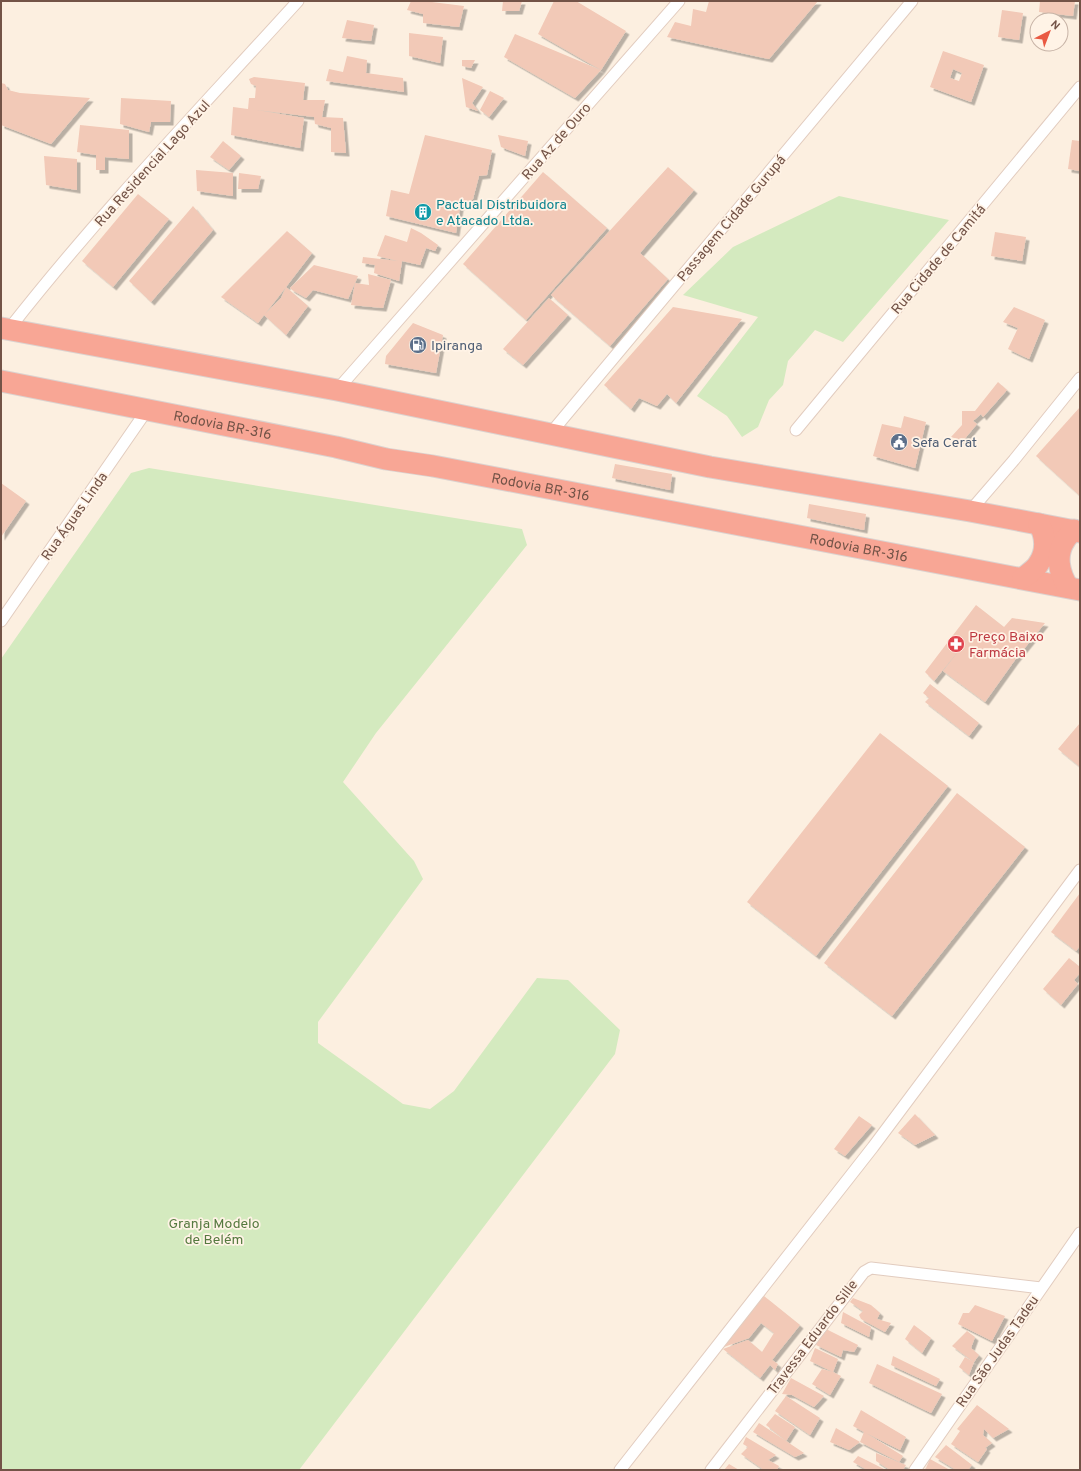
<svg xmlns="http://www.w3.org/2000/svg" width="1081" height="1471" viewBox="0 0 1081 1471" font-family="Overpass,sans-serif">
	<style>
		.green { fill: #d4eabf }
		.building { fill: #f2c9b7; fill-rule: evenodd; filter: url(#shadow) }
		.lines { fill: none; stroke-linecap: round; stroke-linejoin: round }
		.street-casing { stroke: #e2ccbf; stroke-width: 13 }
		.highway-casing { stroke: #dbd2cf; stroke-width: 23 }
		.street { stroke: #fff; stroke-width: 11 }
		.highway { stroke: #f8a695; stroke-width: 21 }
		.labels { text-anchor: middle; stroke-width: 3.5; stroke-linejoin: round; paint-order: stroke }
		.street-label { font-size: 14px; fill: #735347; stroke: #fff3e6 }
		.culture-label { font-size: 14px; fill: #0d838f; stroke: #fff3e6; text-anchor: start }
		.service-label { font-size: 14px; fill: #4e5e75; stroke: #fff3e6; text-anchor: start }
		.health-label { font-size: 14px; fill: #be3a42; stroke: #fff3e6; text-anchor: start }
		.park-label { font-size: 14px; fill: #55793f; stroke: #fff3e6 }
	</style>
	<defs>
		<filter id="shadow"><feDropShadow dx="3.5" dy="3.5" stdDeviation="0" flood-color="#0004"/></filter>
	</defs>
	<rect width="100%" height="100%" fill="#fcefe0"/>
	<!-- green -->
	<g class="green">
		<polygon points="839,196 949,220 843,342 815,330 788,361 783,385 769,400 758,427 742,437 727,416 697,396 758,317 683,295 733,247"/>
		<polygon points="149,468 522,529 527,545 376,733 343,782 414,861 423,879 318,1022 318,1043 403,1104 430,1109 454,1091 537,978 568,980 620,1030 615,1054 299,1470 1,1470 1,659 131,473"/>
	</g>
	<!-- building -->
	<g class="building">
		<polygon points="411,1 424,1 464,6 459,27 423,23 423,14 407,10"/>
		<polygon points="503,1 522,1 519,11 502,11"/>
		<polygon points="554,1 576,1 626,31 601,70 538,34"/>
		<polygon points="709,1 818,1 769,59 667,37 675,22 691,26 693,9 706,12"/>
		<polygon points="1040,1 1075,1 1073,16 1039,12"/>
		<polygon points="1002,10 1023,13 1019,40 998,37"/>
		<polygon points="347,20 374,25 371,41 342,38"/>
		<polygon points="409,33 443,37 440,63 409,56"/>
		<polygon points="515,34 601,70 575,98 504,57"/>
		<path d="M943,51L984,65L971,102L930,87ZM953,69L962,73L959,81L950,78Z"/>
		<polygon points="347,56 367,60 366,73 403,78 404,92 326,81 329,69 343,72"/>
		<polygon points="462,60 475,60 471,68 462,66"/>
		<polygon points="254,77 305,83 303,100 325,100 322,117 343,118 346,153 331,152 331,128 315,124 314,117 257,110 304,118 300,148 231,135 233,107 248,109 249,98 255,98 256,86 251,84 249,79"/>
		<polygon points="462,78 483,87 472,103 478,111 466,107"/>
		<polygon points="1,83 5,84 8,90 20,93 90,98 51,144 1,125"/>
		<polygon points="490,91 504,98 489,117 480,110"/>
		<polygon points="121,98 171,101 170,122 151,122 149,132 120,124"/>
		<polygon points="80,125 129,130 129,159 105,157 105,170 96,170 96,155 77,152"/>
		<polygon points="425,135 492,150 487,175 479,176 473,199 460,207 456,233 386,216 391,190 409,194"/>
		<polygon points="498,135 528,141 525,156 501,147"/>
		<polygon points="1072,140 1080,141 1080,171 1068,169"/>
		<polygon points="223,141 241,156 229,170 210,157"/>
		<polygon points="44,156 77,159 77,190 46,185"/>
		<polygon points="668,167 694,190 640,253 668,279 610,346 551,295"/>
		<polygon points="196,170 233,173 233,196 197,191"/>
		<polygon points="543,172 607,228 526,320 463,264"/>
		<polygon points="239,173 261,176 258,189 238,189"/>
		<polygon points="138,194 169,219 113,287 82,261"/>
		<polygon points="193,206 213,230 151,302 129,281"/>
		<polygon points="411,228 421,233 438,245 435,251 426,248 420,265 402,261 399,281 374,273 375,265 362,263 363,257 398,261 377,256 385,235 407,242"/>
		<path d="M287,231L312,253L286,287L308,306L286,335L264,315L258,323L221,297ZM286,287L281,298L264,315L265,314Z"/>
		<polygon points="995,232 1026,237 1022,261 991,256"/>
		<polygon points="314,265 358,276 348,299 313,290 306,298 292,290 290,288"/>
		<polygon points="368,274 391,280 383,308 351,305 355,283 369,285"/>
		<polygon points="549,298 568,315 523,365 503,349"/>
		<polygon points="673,307 742,319 676,403 667,394 657,406 639,398 631,409 604,385"/>
		<polygon points="1014,307 1045,320 1029,359 1008,349 1018,328 1003,322"/>
		<polygon points="413,323 443,335 436,373 385,364 386,356"/>
		<polygon points="998,382 1007,390 983,417 981,414 973,421 977,424 963,441 951,437 962,425 962,411 975,411"/>
		<polygon points="1080,407 1080,496 1036,456"/>
		<polygon points="904,416 926,422 915,468 873,456 882,424 901,428"/>
		<polygon points="615,464 672,474 670,490 612,478"/>
		<polygon points="1,483 26,501 1,537"/>
		<polygon points="809,504 866,514 864,530 807,518"/>
		<polygon points="976,605 1004,627 1012,618 1045,623 1015,660 985,702 943,671 969,638 934,681 925,672"/>
		<polygon points="930,684 979,723 969,736 925,702 929,698 923,693"/>
		<polygon points="1080,723 1080,767 1058,749"/>
		<polygon points="880,733 948,786 816,956 747,902"/>
		<polygon points="957,793 1025,847 892,1016 824,963"/>
		<polygon points="1080,893 1080,946 1076,951 1051,932"/>
		<polygon points="1069,958 1080,967 1080,973 1074,980 1078,984 1061,1005 1043,989"/>
		<polygon points="915,1114 935,1135 915,1145 898,1133"/>
		<polygon points="859,1116 872,1125 845,1156 834,1149"/>
		<polygon points="764,1296 800,1325 772,1360 778,1364 775,1370 770,1365 760,1378 723,1349 748,1340 762,1352 774,1333 761,1323 749,1338 724,1347"/>
		<polygon points="853,1298 871,1305 880,1313 877,1319 891,1323 885,1332 861,1319 859,1315 863,1311 850,1302"/>
		<polygon points="975,1305 1005,1316 992,1341 958,1324 963,1313 969,1313"/>
		<polygon points="843,1312 871,1327 869,1337 841,1323"/>
		<polygon points="914,1325 931,1338 922,1353 905,1339"/>
		<polygon points="824,1328 858,1345 854,1352 843,1350 841,1357 816,1345"/>
		<polygon points="967,1331 975,1337 971,1348 979,1355 974,1362 969,1375 959,1367 965,1357 974,1362 952,1346"/>
		<polygon points="815,1348 838,1359 833,1372 841,1376 830,1395 812,1384 822,1369 833,1372 810,1361"/>
		<polygon points="893,1356 940,1379 936,1386 891,1365"/>
		<polygon points="877,1364 942,1394 931,1413 869,1383"/>
		<polygon points="791,1378 824,1396 814,1407 792,1395 782,1394"/>
		<polygon points="786,1396 820,1418 810,1435 775,1411"/>
		<polygon points="977,1405 1009,1429 993,1438 984,1429 983,1435 992,1443 985,1448 987,1449 978,1462 951,1444 960,1431 957,1429"/>
		<polygon points="861,1410 906,1437 900,1450 866,1433 903,1456 899,1462 860,1442 864,1432 853,1426"/>
		<polygon points="775,1414 795,1427 786,1441 766,1425"/>
		<polygon points="759,1423 804,1453 795,1457 753,1432"/>
		<polygon points="836,1428 860,1442 849,1450 830,1442"/>
		<polygon points="746,1437 776,1455 768,1460 779,1466 777,1470 764,1470 741,1454 748,1447 743,1444"/>
		<polygon points="946,1445 972,1465 968,1470 956,1470 935,1457"/>
		<polygon points="876,1453 898,1462 906,1465 903,1470 890,1470 876,1461"/>
		<polygon points="858,1456 886,1470 867,1470 853,1462"/>
		<polygon points="930,1459 950,1470 924,1470 926,1468"/>
		<polygon points="729,1464 739,1470 724,1470"/>
	</g>
	<g class="lines">
		<defs>
			<g id="street">
				<path d="M9,329C99,214 200,109 298,1"/>
				<polyline points="337,390 679,1"/>
				<polyline points="796,430 1080,87"/>
				<polyline points="550,434 912,1"/>
				<polyline points="970,511 1014,460 1080,378"/>
				<polyline points="1,621 147,410"/>
				<polyline points="620,1470 873,1147 1080,870"/>
				<polyline points="711,1470 864,1272 871,1268 1041,1288"/>
				<polyline points="915,1470 1080,1233"/>
			</g>
			<g id="highway">
				<polyline points="1,328 337,390 710,467 970,511 1080,532"/>
				<path id="s1" d="M1,381L336,447L386,459L433,466L1080,590"/>
				<path d="M1023,578C1028,574 1036,569 1039,563C1047,551 1046,536 1039,524"/>
				<path d="M1068,587C1059,573 1055,555 1065,540C1067,536 1071,533 1074,530"/>
			</g>
		</defs>
		<!-- street casing -->
		<use href="#street" class="street-casing"/>
		<!-- highway casing -->
		<use href="#highway" class="highway-casing"/>
		<!-- street -->
		<use href="#street" class="street"/>
		<!-- highway -->
		<use href="#highway" class="highway"/>
	</g>
	<!-- icons -->
	<defs>
		<symbol id="building-disc" viewBox="-11 -11 22 22"><circle r="9.5" fill="#0f9aa8" stroke="#fff3e6"/><path d="M-4-6H4V6H1V3H-1V6H-4ZM-2.5-4.3h1.7v1.8h-1.7ZM.8-4.3h1.7v1.8H.8ZM-2.5-1h1.7V.8h-1.7ZM.8-1h1.7V.8H.8Z" fill="#fff"/></symbol>
		<symbol id="fuel-disc" viewBox="-11 -11 22 22"><circle r="9.5" fill="#5c6f8a" stroke="#fff3e6"/><path d="M-5.5-6h7V0h2V4h1.3V-2.5L3-4.5l.8-.8L6-3V5H2.5V1h-1V6h-7ZM-4.2-4.7v3.2H.2V-4.7Z" fill="#fff"/></symbol>
		<symbol id="civic-disc" viewBox="-11 -11 22 22"><circle r="9.5" fill="#5c6f8a" stroke="#fff3e6"/><path d="M-.6-6.5H3V-4.5H.6V-3L4-1V1h2V6H-6V1h2V-1L-.6-3ZM-1.2 2.5V6h2.4V2.5Z" fill="#fff"/></symbol>
		<symbol id="pharmacy-disc" viewBox="-11 -11 22 22"><circle r="9.5" fill="#e0444e" stroke="#fff3e6"/><path d="M-2-6h4v4h4v4h-4v4h-4v-4h-4v-4h4Z" fill="#fff"/></symbol>
	</defs>
	<g fill-rule="evenodd">
		<use href="#building-disc" x="413" y="202" width="20" height="20"/>
		<use href="#fuel-disc" x="408" y="335" width="20" height="20"/>
		<use href="#civic-disc" x="889" y="432" width="20" height="20"/>
		<use href="#pharmacy-disc" x="946" y="634" width="20" height="20"/>
	</g>
	<g class="labels">
		<!-- street labels -->
		<g class="street-label">
			<text transform="translate(556 141) rotate(-49)" y="5">Rua Az de Ouro</text>
			<text transform="translate(152 163) rotate(-48)" y="5">Rua Residencial Lago Azul</text>
			<text transform="translate(731 218) rotate(-50)" y="5">Passagem Cidade Gurupá</text>
			<text transform="translate(938 259) rotate(-50)" y="5">Rua Cidade de Camitá</text>
			<text dy="5" stroke="none"><textPath href="#s1" startOffset="226">Rodovia BR-316</textPath></text>
			<text dy="5" stroke="none"><textPath href="#s1" startOffset="550">Rodovia BR-316</textPath></text>
			<text transform="translate(74 516) rotate(-55)" y="5">Rua Águas Linda</text>
			<text dy="5" stroke="none"><textPath href="#s1" startOffset="874">Rodovia BR-316</textPath></text>
			<text transform="translate(812 1337) rotate(-53)" y="5">Travessa Eduardo Sille</text>
			<text transform="translate(997 1351) rotate(-55)" y="5">Rua São Judas Tadeu</text>
		</g>
		<!-- culture labels -->
		<g class="culture-label">
			<text x="436" y="209">Pactual Distribuidora<tspan x="436" dy="16">e Atacado Ltda.</tspan></text>
		</g>
		<!-- service labels -->
		<g class="service-label">
			<text x="431" y="350">Ipiranga</text>
			<text x="912" y="447">Sefa Cerat</text>
		</g>
		<!-- health labels -->
		<g class="health-label">
			<text x="969" y="641">Preço Baixo<tspan x="969" dy="16">Farmácia</tspan></text>
		</g>
		<!-- park labels -->
		<g class="park-label">
			<text x="214" y="1228">Granja Modelo<tspan x="214" dy="16">de Belém</tspan></text>
		</g>
	</g>
	<!-- border -->
	<rect width="1081" height="1471" fill="none" stroke="#735347" stroke-width="4"/>
	<!-- north arrow -->
	<g transform="translate(1049 32) rotate(42)"><circle r="19" fill="#fff3e6" stroke="#c7b3a6"/>
	<path d="M0-3L7 15L0 10L-7 15Z" fill="#e95942"/>
	<text y="-6" font-size="11" font-weight="bold" text-anchor="middle" fill="#735347">N</text>
	</g>
</svg>
